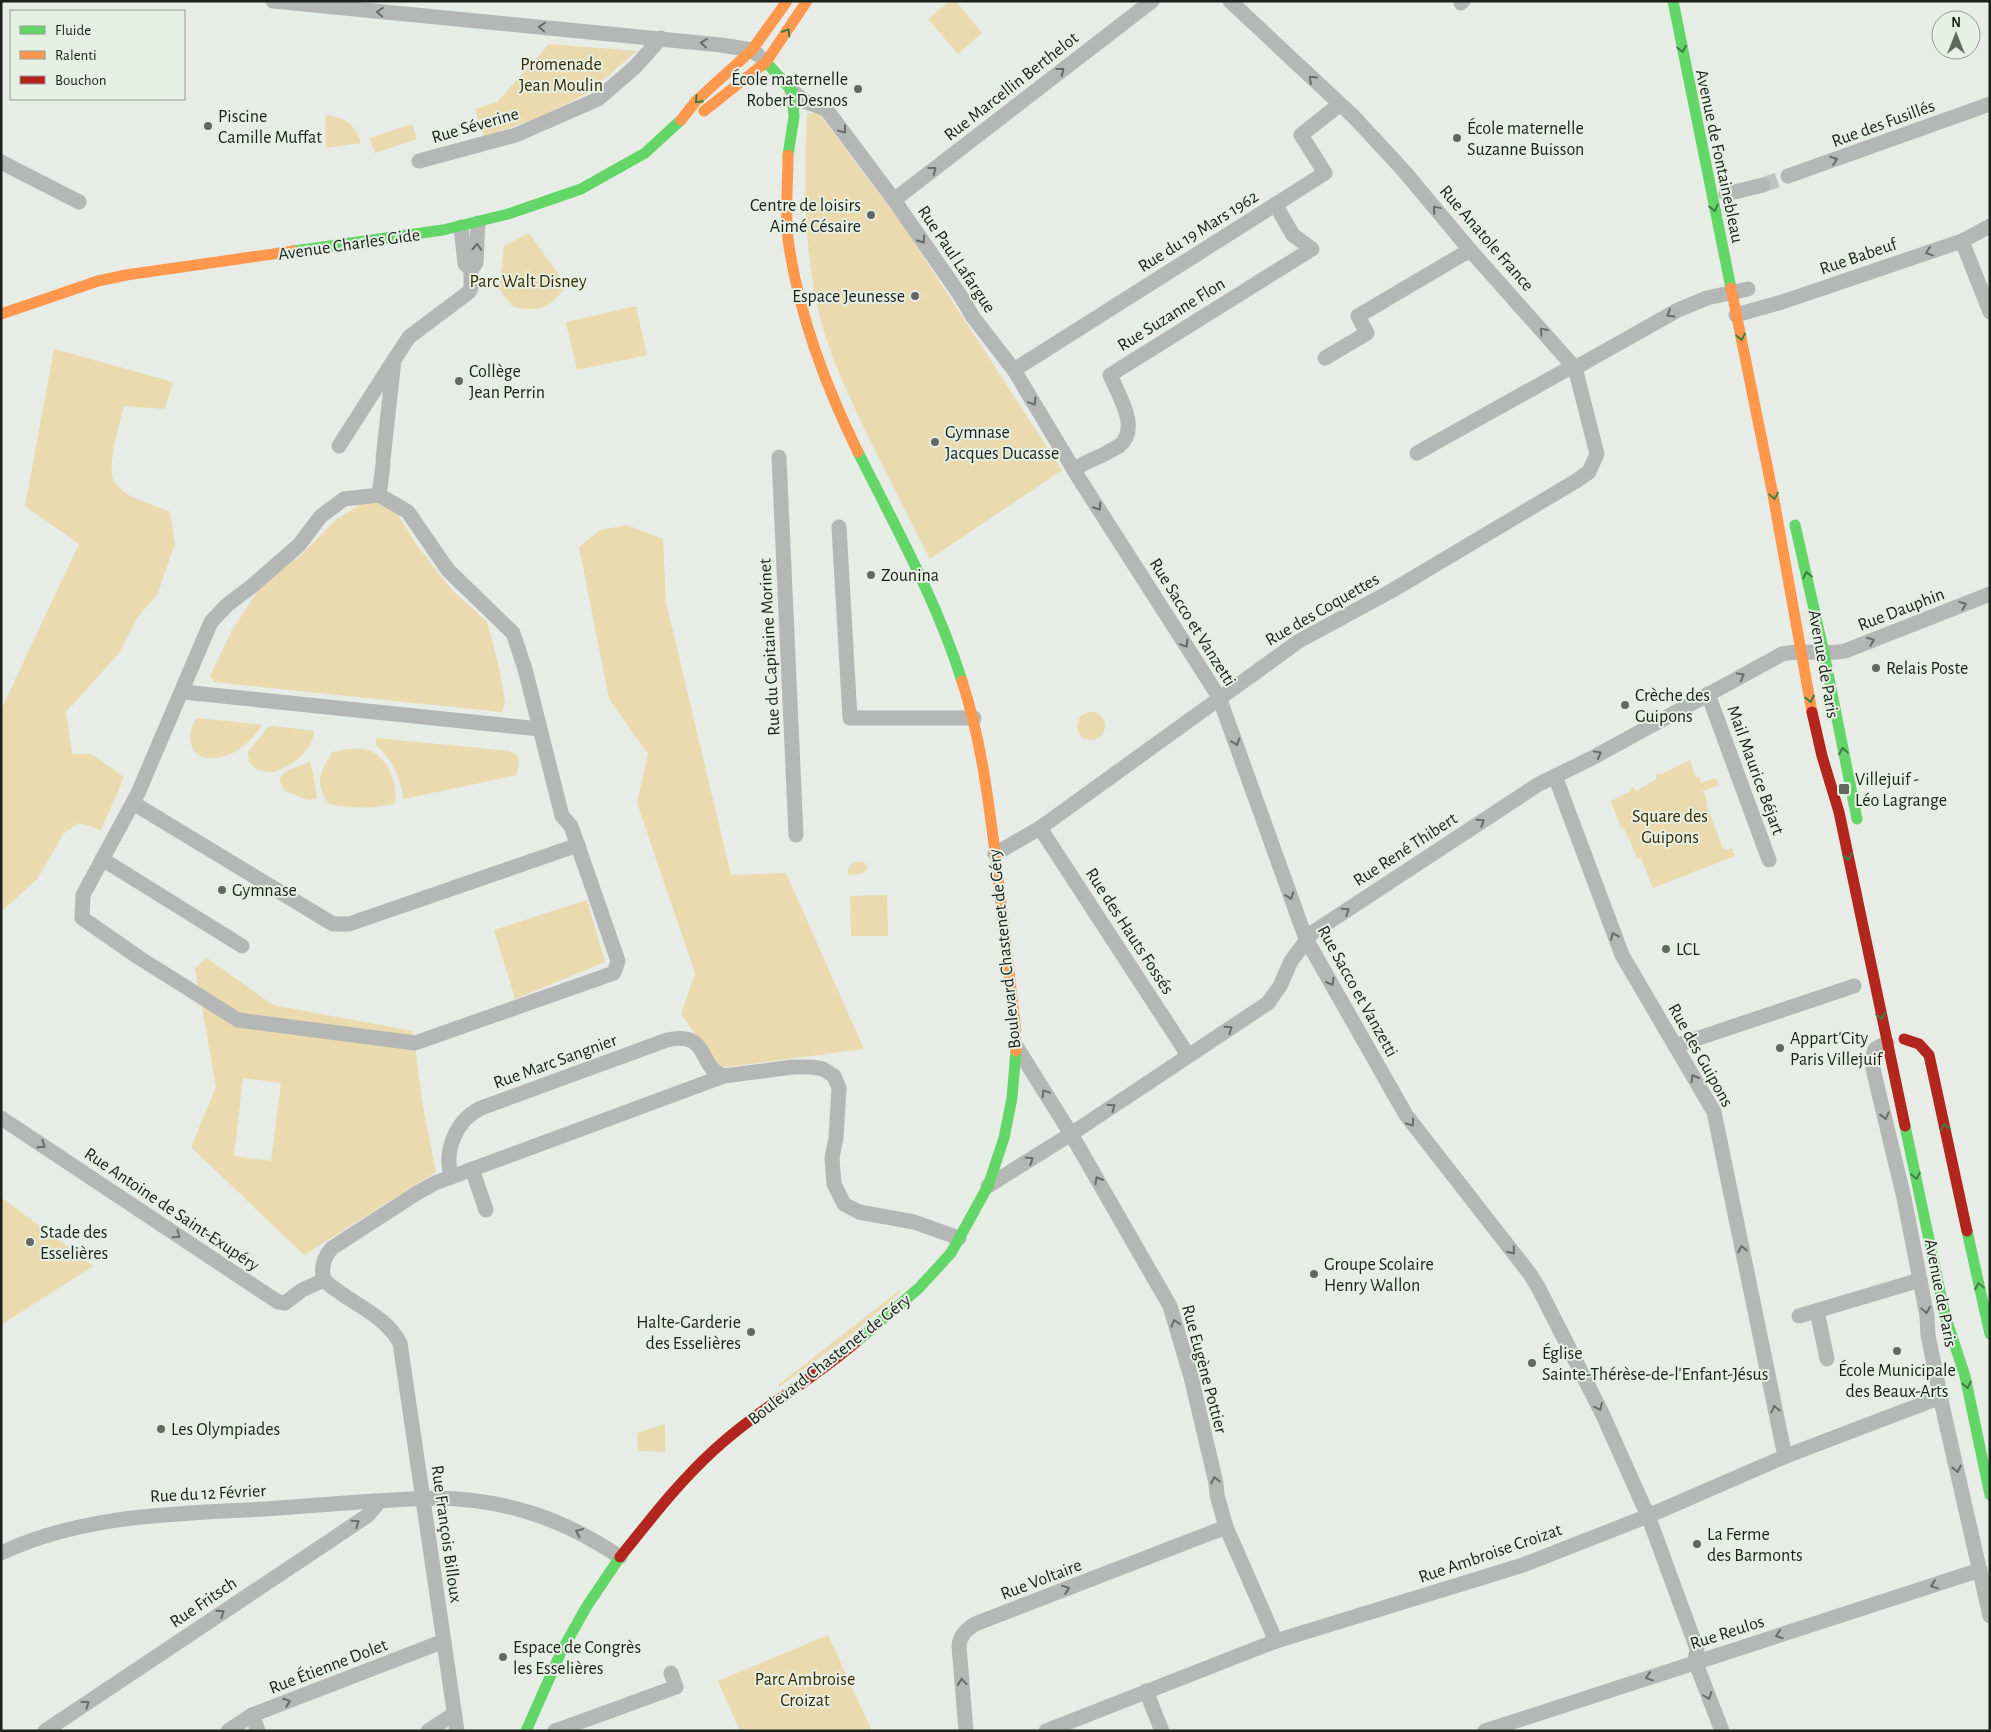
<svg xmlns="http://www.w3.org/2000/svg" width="1991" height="1732" viewBox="0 0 1991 1732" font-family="'Alegreya Sans',sans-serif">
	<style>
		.green { fill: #eadaae; fill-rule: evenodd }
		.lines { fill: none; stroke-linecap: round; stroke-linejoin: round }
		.street-tunnel { stroke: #bfc3be; stroke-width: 15; stroke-dasharray: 15 8; stroke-linecap: butt }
		.street { stroke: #b4b7b6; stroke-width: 15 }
		.fast { stroke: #63d668; stroke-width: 11 }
		.slow { stroke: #ff974d; stroke-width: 11 }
		.jam { stroke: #b3261e; stroke-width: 11 }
		.oneway { stroke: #686c6a }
		.oneway2 { stroke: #407c42 }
		.poi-dot { fill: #646863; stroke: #e5efe3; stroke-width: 2 }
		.labels { text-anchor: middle; stroke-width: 4; stroke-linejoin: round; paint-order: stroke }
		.park-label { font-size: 18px; fill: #392a02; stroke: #e5efe3 }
		.poi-label { font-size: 18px; fill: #1d211d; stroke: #e5efe3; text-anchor: start }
		.street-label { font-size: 18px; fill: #1d211d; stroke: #e5efe3 }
	</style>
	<rect width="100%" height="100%" fill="#e7ece6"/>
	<!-- green -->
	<g class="green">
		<polygon points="950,1 956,1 982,33 958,54 928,19"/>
		<polygon points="549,44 637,51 586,94 535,119 484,137 475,109 497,102"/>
		<path d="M818,112L904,227L1062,470L930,559C912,524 895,489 877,454C852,403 826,352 815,296C804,236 804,175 807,114Z"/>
		<path d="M325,115C345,117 355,124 361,143L326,148Z"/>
		<polygon points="412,124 417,139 375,153 370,138"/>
		<path d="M529,233L567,286C547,309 542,312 513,307L499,289L504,246Z"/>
		<polygon points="636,306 647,355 577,370 566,322"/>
		<path d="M54,349L173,382L165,409L124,406C120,424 105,468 115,483C123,497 155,505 170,512L175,544L157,595L137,618L119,653L66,712L72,754H91L124,777L101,830L79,823L64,833L37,879L1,912V710L79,544L25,506Z"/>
		<polygon points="381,501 397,513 418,547 452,590 487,622 500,671 505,703 502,712 214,682 210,676 232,630 273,568 297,559 336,520 361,504"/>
		<polygon points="627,525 663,539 666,602 731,875 786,873 864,1049 719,1068 681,1014 695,973 637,803 648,754 609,699 579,547 600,530"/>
		<circle cx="1091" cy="726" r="14"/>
		<path d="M197,718L262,725C251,743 230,760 207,758C188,757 186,731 197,718Z"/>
		<path d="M273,726L314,731C313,750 294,764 277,771C272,773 263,771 257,770L249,762L248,752L267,728Z"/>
		<path d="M376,738L510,751L518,756L519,764L517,775L404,799C399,777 393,760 376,745Z"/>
		<path d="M348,749C353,749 359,748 364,749C387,753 399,784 395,804C372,809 352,808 329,804C314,783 320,773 332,752Z"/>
		<polygon points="1690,760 1696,778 1699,777 1701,783 1716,778 1719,785 1703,791 1708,803 1706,804 1723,848 1726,850 1732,848 1735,856 1653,888 1641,858 1637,859 1629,838 1628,838 1624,828 1621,828 1611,801 1631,791 1630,788 1633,787 1636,791 1657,779 1656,775 1658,773 1660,775"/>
		<polygon points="310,762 313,773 317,799 308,800 285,791 279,779 286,771"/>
		<path d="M855,862H864L867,865V870L861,874L849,875C846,870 850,864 855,862Z"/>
		<polygon points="887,895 888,936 851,936 850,896"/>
		<polygon points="587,900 605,962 515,999 494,930"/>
		<path d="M207,958L273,1005L413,1031L423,1107L436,1172L304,1255L191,1147L216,1087L195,968ZM243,1078L281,1083L271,1161L234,1156Z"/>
		<polygon points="1,1197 93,1266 1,1325"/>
		<polygon points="900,1290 901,1292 851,1335 779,1387 778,1385"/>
		<polygon points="665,1424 665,1452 638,1451 637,1433"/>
		<polygon points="828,1635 872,1731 740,1731 718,1681"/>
	</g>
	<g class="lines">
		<!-- street-tunnel -->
		<polyline class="street-tunnel" points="1763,185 1788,176"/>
		<!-- street -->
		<g class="street">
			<polyline points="273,1 721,45 752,50 758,55"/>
			<polyline points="1461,3 1463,1"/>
			<polyline points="792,91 806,102 826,109 894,200 960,295 973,317 1014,370 1080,480 1219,697 1306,939 1406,1115 1530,1274 1538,1287 1602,1413 1648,1516"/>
			<polyline points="419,161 516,135 598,99 635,67 661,38"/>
			<polyline points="1,162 79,202"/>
			<polyline points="1788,176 1990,104"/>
			<polyline points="1726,194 1763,185"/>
			<polyline points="894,200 1152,1"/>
			<polyline points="461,227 465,264 471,270"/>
			<polyline points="1962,241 1990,312"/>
			<polyline points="471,270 476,263 478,223"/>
			<polyline points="1736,315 1782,302 1962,241 1990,226"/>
			<polyline points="1325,358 1367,333 1358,316 1470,250"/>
			<polyline points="1575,368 1678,310 1707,298 1748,289"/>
			<polyline points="1014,370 1325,173 1301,135 1339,105"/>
			<polyline points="339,446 392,363"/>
			<polyline points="1417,453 1573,366"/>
			<polyline points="779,457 796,835"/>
			<polyline points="383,459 394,360 409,337 469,292 471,288 471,270"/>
			<path d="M1074,470C1084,462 1094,459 1105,454C1109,451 1114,449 1119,446C1141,429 1118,394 1110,375L1312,249L1293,235L1275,204"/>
			<polyline points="379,495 408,512 448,570 513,633 525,669 562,816 571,826 618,961 614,973 415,1043 238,1020 138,957 82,918 83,895 138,793 211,622 227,605 252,586 299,545 321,516 344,499 379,495 383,465"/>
			<polyline points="839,527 850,718 974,718"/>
			<polyline points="183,692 540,729"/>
			<polyline points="1708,694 1769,860"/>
			<polyline points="1555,776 1622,955 1714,1112 1783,1447 1786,1456"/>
			<polyline points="133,803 333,924 349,924 578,845"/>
			<polyline points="1040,828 1188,1055"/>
			<polyline points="995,854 1040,828 1299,641 1393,590 1576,481 1589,472 1597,454 1575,368 1470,250 1404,171 1354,117 1230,1"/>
			<polyline points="102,859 242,946"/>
			<polyline points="1887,1043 1875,1049 1873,1056 1873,1069 1904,1198 1927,1316 1928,1335 1944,1414 1990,1616"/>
			<polyline points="1016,1046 1071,1134 1170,1306 1191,1377 1216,1483 1217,1495 1226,1527 1276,1641"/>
			<polyline points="1675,1046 1854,986"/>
			<polyline points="1,1118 278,1302 285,1303 302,1290 324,1280"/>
			<polyline points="472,1169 486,1210"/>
			<path d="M451,1176C444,1150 456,1120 481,1108L667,1040C711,1030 697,1068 724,1076"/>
			<path d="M988,1186L1071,1134L1268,1003L1280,986L1291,961L1312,933L1539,784L1592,758L1782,654C1803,649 1824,655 1845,651L1990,594"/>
			<path d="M324,1280C320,1267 324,1257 332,1248L417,1193L435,1183L724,1076L793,1067H812L823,1069L834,1076L839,1088L836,1138L832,1158L834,1184L844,1204L859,1212L914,1222L959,1238"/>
			<path d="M324,1280C348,1303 384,1313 400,1343L457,1731"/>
			<polyline points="1817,1311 1827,1359"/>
			<polyline points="1799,1316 1920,1280"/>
			<polyline points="1650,1521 1697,1649 1695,1661"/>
			<path d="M1,1553C84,1514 175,1514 265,1509C321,1505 378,1500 435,1498C505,1499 562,1518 620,1557"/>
			<polyline points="1695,1661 1722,1731"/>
			<polyline points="1146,1691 1162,1731"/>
			<polyline points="252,1715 258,1731"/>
			<polyline points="45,1731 367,1516 379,1502"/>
			<polyline points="228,1731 252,1715 444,1641"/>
			<polyline points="428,1731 454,1714"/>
			<polyline points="555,1731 676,1687 671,1673"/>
			<path d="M966,1731L959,1646C960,1635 966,1630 975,1624L1226,1527"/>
			<polyline points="1046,1731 1276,1641 1523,1565 1648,1516 1786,1456 1941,1397"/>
			<polyline points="1485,1731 1980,1570"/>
		</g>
		<!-- fast -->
		<g class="fast">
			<polyline points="1673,1 1731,288"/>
			<polyline points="766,62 792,91 794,117 788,155"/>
			<polyline points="294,251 443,230 508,214 581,189 645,153 681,120"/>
			<path d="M858,452C895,526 937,601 962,681"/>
			<polyline points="1795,525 1824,653 1857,819"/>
			<polyline points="1905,1126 1945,1315 1965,1376 1990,1495"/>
			<polyline points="1967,1231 1990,1334"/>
			<polyline points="856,1342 919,1288 951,1253 988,1186 1004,1138 1012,1098 1016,1051"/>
			<polyline points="526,1731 562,1650 587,1606 620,1557"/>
		</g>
		<!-- slow -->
		<g class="slow">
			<polyline points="704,111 766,62 807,1"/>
			<polyline points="681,120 696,101 752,50 787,1"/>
			<path d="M788,155C788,182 785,212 788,239C798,313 825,385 858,452"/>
			<polyline points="1731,288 1773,495 1812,712"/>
			<polyline points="1,314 98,281 126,275 294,251"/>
			<path d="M962,681C982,742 989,805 997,868C1003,920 1009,972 1015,1024L1016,1051"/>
		</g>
		<!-- jam -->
		<g class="jam">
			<polyline points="1812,712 1822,756 1839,812 1905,1126"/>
			<polyline points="1904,1039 1919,1044 1929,1055 1967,1231"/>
			<path d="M620,1557C650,1520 678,1483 713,1451C757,1410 811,1381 856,1342"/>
		</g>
	</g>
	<!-- one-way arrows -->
	<defs><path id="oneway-chevron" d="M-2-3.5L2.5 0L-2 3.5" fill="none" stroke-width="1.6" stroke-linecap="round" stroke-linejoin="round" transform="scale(1.25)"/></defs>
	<g class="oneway">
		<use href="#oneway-chevron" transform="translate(380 12) rotate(-175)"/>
		<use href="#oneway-chevron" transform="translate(542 27) rotate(-175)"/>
		<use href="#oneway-chevron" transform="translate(704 43) rotate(-174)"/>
		<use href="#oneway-chevron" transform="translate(1061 71) rotate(-38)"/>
		<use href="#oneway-chevron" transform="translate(1312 79) rotate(-137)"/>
		<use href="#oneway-chevron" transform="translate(843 130) rotate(53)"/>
		<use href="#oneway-chevron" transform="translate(1834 160) rotate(-20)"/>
		<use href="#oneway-chevron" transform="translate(933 170) rotate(-38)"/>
		<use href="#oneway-chevron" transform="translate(1436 209) rotate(-130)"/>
		<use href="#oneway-chevron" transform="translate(922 240) rotate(55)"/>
		<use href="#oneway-chevron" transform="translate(477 247) rotate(-87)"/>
		<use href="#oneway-chevron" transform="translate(1929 252) rotate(161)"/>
		<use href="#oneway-chevron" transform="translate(1670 314) rotate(150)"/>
		<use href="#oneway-chevron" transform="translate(1543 331) rotate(-131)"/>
		<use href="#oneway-chevron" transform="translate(1033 402) rotate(59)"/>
		<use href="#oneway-chevron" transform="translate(1098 507) rotate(57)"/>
		<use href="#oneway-chevron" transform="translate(1963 605) rotate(-22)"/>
		<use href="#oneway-chevron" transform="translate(1871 641) rotate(-21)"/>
		<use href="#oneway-chevron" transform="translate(1185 644) rotate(57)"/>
		<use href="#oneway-chevron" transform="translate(1741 676) rotate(-29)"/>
		<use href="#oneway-chevron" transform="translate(1236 742) rotate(71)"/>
		<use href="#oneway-chevron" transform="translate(1598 754) rotate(-29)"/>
		<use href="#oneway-chevron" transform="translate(1481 822) rotate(-33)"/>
		<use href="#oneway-chevron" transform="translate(1290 896) rotate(71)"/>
		<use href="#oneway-chevron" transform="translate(1346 911) rotate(-33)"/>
		<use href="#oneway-chevron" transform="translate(1614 936) rotate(-112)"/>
		<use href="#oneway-chevron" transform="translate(1331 982) rotate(61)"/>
		<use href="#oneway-chevron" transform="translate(1229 1029) rotate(-34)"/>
		<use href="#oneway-chevron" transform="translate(1694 1078) rotate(-120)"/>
		<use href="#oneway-chevron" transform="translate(1045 1093) rotate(-123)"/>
		<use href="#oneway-chevron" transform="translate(1112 1107) rotate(-34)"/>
		<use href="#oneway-chevron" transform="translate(1885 1116) rotate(76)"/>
		<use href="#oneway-chevron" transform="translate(1411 1123) rotate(54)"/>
		<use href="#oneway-chevron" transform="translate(42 1145) rotate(34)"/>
		<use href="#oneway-chevron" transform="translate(1030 1160) rotate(-32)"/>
		<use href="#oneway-chevron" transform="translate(1098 1180) rotate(-120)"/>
		<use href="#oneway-chevron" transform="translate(177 1235) rotate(34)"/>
		<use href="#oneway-chevron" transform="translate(1742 1249) rotate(-102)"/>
		<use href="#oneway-chevron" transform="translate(1512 1251) rotate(51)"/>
		<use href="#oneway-chevron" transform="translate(1926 1310) rotate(80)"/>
		<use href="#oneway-chevron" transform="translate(1175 1323) rotate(-107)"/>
		<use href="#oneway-chevron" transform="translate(1599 1407) rotate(64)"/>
		<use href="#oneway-chevron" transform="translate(1775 1409) rotate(-102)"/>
		<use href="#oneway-chevron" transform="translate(1957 1469) rotate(77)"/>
		<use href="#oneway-chevron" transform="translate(1215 1480) rotate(-101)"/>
		<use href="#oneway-chevron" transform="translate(356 1523) rotate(-34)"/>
		<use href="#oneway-chevron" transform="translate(579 1532) rotate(-155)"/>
		<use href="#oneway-chevron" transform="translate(1934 1585) rotate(162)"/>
		<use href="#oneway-chevron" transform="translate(1066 1589) rotate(-21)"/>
		<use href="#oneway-chevron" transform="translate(221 1613) rotate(-34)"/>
		<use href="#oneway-chevron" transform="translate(1779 1635) rotate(162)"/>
		<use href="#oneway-chevron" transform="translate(1649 1677) rotate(162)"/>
		<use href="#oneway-chevron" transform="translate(962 1682) rotate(-95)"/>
		<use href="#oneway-chevron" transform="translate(1708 1696) rotate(69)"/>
		<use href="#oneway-chevron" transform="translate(287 1702) rotate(-21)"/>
		<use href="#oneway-chevron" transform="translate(86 1704) rotate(-34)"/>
	</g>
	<g class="oneway2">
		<use href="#oneway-chevron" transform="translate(787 32) rotate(-57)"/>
		<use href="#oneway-chevron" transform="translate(1682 49) rotate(79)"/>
		<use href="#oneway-chevron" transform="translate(698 100) rotate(134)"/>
		<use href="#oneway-chevron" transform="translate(1714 208) rotate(78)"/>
		<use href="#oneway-chevron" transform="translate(1741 337) rotate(79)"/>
		<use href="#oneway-chevron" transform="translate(1774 496) rotate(79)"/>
		<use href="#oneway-chevron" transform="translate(1807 575) rotate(-103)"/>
		<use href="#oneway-chevron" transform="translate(1810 699) rotate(78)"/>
		<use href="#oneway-chevron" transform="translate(1843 751) rotate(-101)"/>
		<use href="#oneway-chevron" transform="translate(1848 857) rotate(78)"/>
		<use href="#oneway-chevron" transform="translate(1881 1016) rotate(78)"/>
		<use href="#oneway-chevron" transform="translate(1945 1127) rotate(-102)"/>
		<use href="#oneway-chevron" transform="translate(1916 1176) rotate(78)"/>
		<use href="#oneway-chevron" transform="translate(1979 1286) rotate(-102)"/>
		<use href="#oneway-chevron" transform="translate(1967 1385) rotate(78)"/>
	</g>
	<!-- markers -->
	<g class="poi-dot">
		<circle cx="858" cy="89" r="5"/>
		<circle cx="208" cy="126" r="5"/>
		<circle cx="1457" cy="138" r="5"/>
		<circle cx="871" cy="215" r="5"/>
		<circle cx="915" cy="296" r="5"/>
		<circle cx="459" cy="381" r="5"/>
		<circle cx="935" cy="442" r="5"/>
		<circle cx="871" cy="575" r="5"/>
		<circle cx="1876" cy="668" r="5"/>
		<circle cx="1625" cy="705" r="5"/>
		<rect x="1838" y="783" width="12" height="12" rx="2.5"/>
		<circle cx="222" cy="890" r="5"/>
		<circle cx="1666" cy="949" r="5"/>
		<circle cx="1780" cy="1048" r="5"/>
		<circle cx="30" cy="1242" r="5"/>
		<circle cx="1314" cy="1274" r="5"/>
		<circle cx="751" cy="1332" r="5"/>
		<circle cx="1897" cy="1351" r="5"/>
		<circle cx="1532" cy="1363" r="5"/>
		<circle cx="161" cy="1429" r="5"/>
		<circle cx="1697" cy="1544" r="5"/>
		<circle cx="503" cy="1657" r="5"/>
	</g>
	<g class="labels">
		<!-- park labels -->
		<g class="park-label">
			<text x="561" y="70">Promenade<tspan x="561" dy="21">Jean Moulin</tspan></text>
			<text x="528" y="287">Parc Walt Disney</text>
			<text x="1670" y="822">Square des<tspan x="1670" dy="21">Guipons</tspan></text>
			<text x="805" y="1685">Parc Ambroise<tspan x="805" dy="21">Croizat</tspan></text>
		</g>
		<!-- poi labels -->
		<g class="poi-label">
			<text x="848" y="85" text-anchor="end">École maternelle<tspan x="848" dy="21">Robert Desnos</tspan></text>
			<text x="218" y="122">Piscine<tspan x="218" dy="21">Camille Muffat</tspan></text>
			<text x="1467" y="134">École maternelle<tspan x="1467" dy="21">Suzanne Buisson</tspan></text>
			<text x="861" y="211" text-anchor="end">Centre de loisirs<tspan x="861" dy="21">Aimé Césaire</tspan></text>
			<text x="905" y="302" text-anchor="end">Espace Jeunesse</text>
			<text x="469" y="377">Collège<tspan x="469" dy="21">Jean Perrin</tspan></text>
			<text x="945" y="438">Gymnase<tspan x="945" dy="21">Jacques Ducasse</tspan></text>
			<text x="881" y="581">Zounina</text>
			<text x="1886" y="674">Relais Poste</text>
			<text x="1635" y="701">Crèche des<tspan x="1635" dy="21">Guipons</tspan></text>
			<text x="1855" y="785">Villejuif -<tspan x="1855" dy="21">Léo Lagrange</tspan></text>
			<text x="232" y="896">Gymnase</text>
			<text x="1676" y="955">LCL</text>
			<text x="1790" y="1044">Appart'City<tspan x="1790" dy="21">Paris Villejuif</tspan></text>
			<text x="40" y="1238">Stade des<tspan x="40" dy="21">Esselières</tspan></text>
			<text x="1324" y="1270">Groupe Scolaire<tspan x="1324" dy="21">Henry Wallon</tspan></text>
			<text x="741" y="1328" text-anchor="end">Halte-Garderie<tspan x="741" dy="21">des Esselières</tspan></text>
			<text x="1542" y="1359">Église<tspan x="1542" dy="21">Sainte-Thérèse-de-l'Enfant-Jésus</tspan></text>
			<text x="1897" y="1376" text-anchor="middle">École Municipale<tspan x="1897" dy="21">des Beaux-Arts</tspan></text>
			<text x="171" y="1435">Les Olympiades</text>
			<text x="1707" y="1540">La Ferme<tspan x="1707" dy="21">des Barmonts</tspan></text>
			<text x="513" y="1653">Espace de Congrès<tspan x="513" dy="21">les Esselières</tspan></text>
		</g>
		<!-- street labels -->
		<g class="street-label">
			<text transform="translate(1011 86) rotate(-38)" y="6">Rue Marcellin Berthelot</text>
			<text transform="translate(1883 123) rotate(-20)" y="6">Rue des Fusillés</text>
			<text transform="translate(475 125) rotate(-16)" y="6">Rue Séverine</text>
			<text transform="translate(1720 156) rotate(78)" y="6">Avenue de Fontainebleau</text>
			<text transform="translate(1198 231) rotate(-32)" y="6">Rue du 19 Mars 1962</text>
			<text transform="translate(1487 238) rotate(49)" y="6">Rue Anatole France</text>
			<text transform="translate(349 244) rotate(-8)" y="6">Avenue Charles Gide</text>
			<text transform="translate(1858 256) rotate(-19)" y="6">Rue Babeuf</text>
			<text transform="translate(957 259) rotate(56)" y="6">Rue Paul Lafargue</text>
			<text transform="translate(1171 314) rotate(-32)" y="6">Rue Suzanne Flon</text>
			<text transform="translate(1322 609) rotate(-30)" y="6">Rue des Coquettes</text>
			<text transform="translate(1901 609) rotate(-21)" y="6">Rue Dauphin</text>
			<text transform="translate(1193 622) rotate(58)" y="6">Rue Sacco et Vanzetti</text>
			<text transform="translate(769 647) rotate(-93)" y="6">Rue du Capitaine Morinet</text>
			<text transform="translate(1824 664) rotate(80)" y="6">Avenue de Paris</text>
			<text transform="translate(1756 770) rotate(70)" y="6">Mail Maurice Béjart</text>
			<text transform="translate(1405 849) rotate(-33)" y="6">Rue René Thibert</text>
			<text transform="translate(1130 931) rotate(57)" y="6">Rue des Hauts Fossés</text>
			<text transform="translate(1004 949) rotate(-96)" y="6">Boulevard Chastenet de Géry</text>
			<text transform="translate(1358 991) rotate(61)" y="6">Rue Sacco et Vanzetti</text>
			<text transform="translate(1701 1055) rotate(61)" y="6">Rue des Guipons</text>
			<text transform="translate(555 1061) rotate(-20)" y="6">Rue Marc Sangnier</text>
			<text transform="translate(172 1209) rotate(34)" y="6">Rue Antoine de Saint-Exupéry</text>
			<text transform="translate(1941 1293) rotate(79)" y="6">Avenue de Paris</text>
			<text transform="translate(829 1359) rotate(-38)" y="6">Boulevard Chastenet de Géry</text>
			<text transform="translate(1205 1369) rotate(75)" y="6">Rue Eugène Pottier</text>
			<text transform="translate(208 1493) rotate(-3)" y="6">Rue du 12 Février</text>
			<text transform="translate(447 1534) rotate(82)" y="6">Rue François Billoux</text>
			<text transform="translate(1490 1553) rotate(-19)" y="6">Rue Ambroise Croizat</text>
			<text transform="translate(1041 1579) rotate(-21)" y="6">Rue Voltaire</text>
			<text transform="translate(203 1602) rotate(-34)" y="6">Rue Fritsch</text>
			<text transform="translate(1727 1632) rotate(-18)" y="6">Rue Reulos</text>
			<text transform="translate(328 1666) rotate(-21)" y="6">Rue Étienne Dolet</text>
		</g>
	</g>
	<!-- border -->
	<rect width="1991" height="1732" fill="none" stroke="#1d211d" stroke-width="5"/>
	<!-- legend -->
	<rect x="10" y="10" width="175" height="90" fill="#e5efe3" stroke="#959d94"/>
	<rect x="20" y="26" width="25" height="8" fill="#63d668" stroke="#959d94"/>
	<text x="55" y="35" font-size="15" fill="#1d211d">Fluide</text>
	<rect x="20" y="51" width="25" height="8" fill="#ff974d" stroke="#959d94"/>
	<text x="55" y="60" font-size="15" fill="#1d211d">Ralenti</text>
	<rect x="20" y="76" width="25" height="8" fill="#b3261e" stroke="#959d94"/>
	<text x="55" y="85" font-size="15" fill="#1d211d">Bouchon</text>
	<!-- north arrow -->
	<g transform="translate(1956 35)"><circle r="24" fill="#e5efe3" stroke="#959d94"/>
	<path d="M0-4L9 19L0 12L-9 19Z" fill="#646863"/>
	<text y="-8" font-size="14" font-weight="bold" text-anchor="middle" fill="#1d211d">N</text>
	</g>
</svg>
